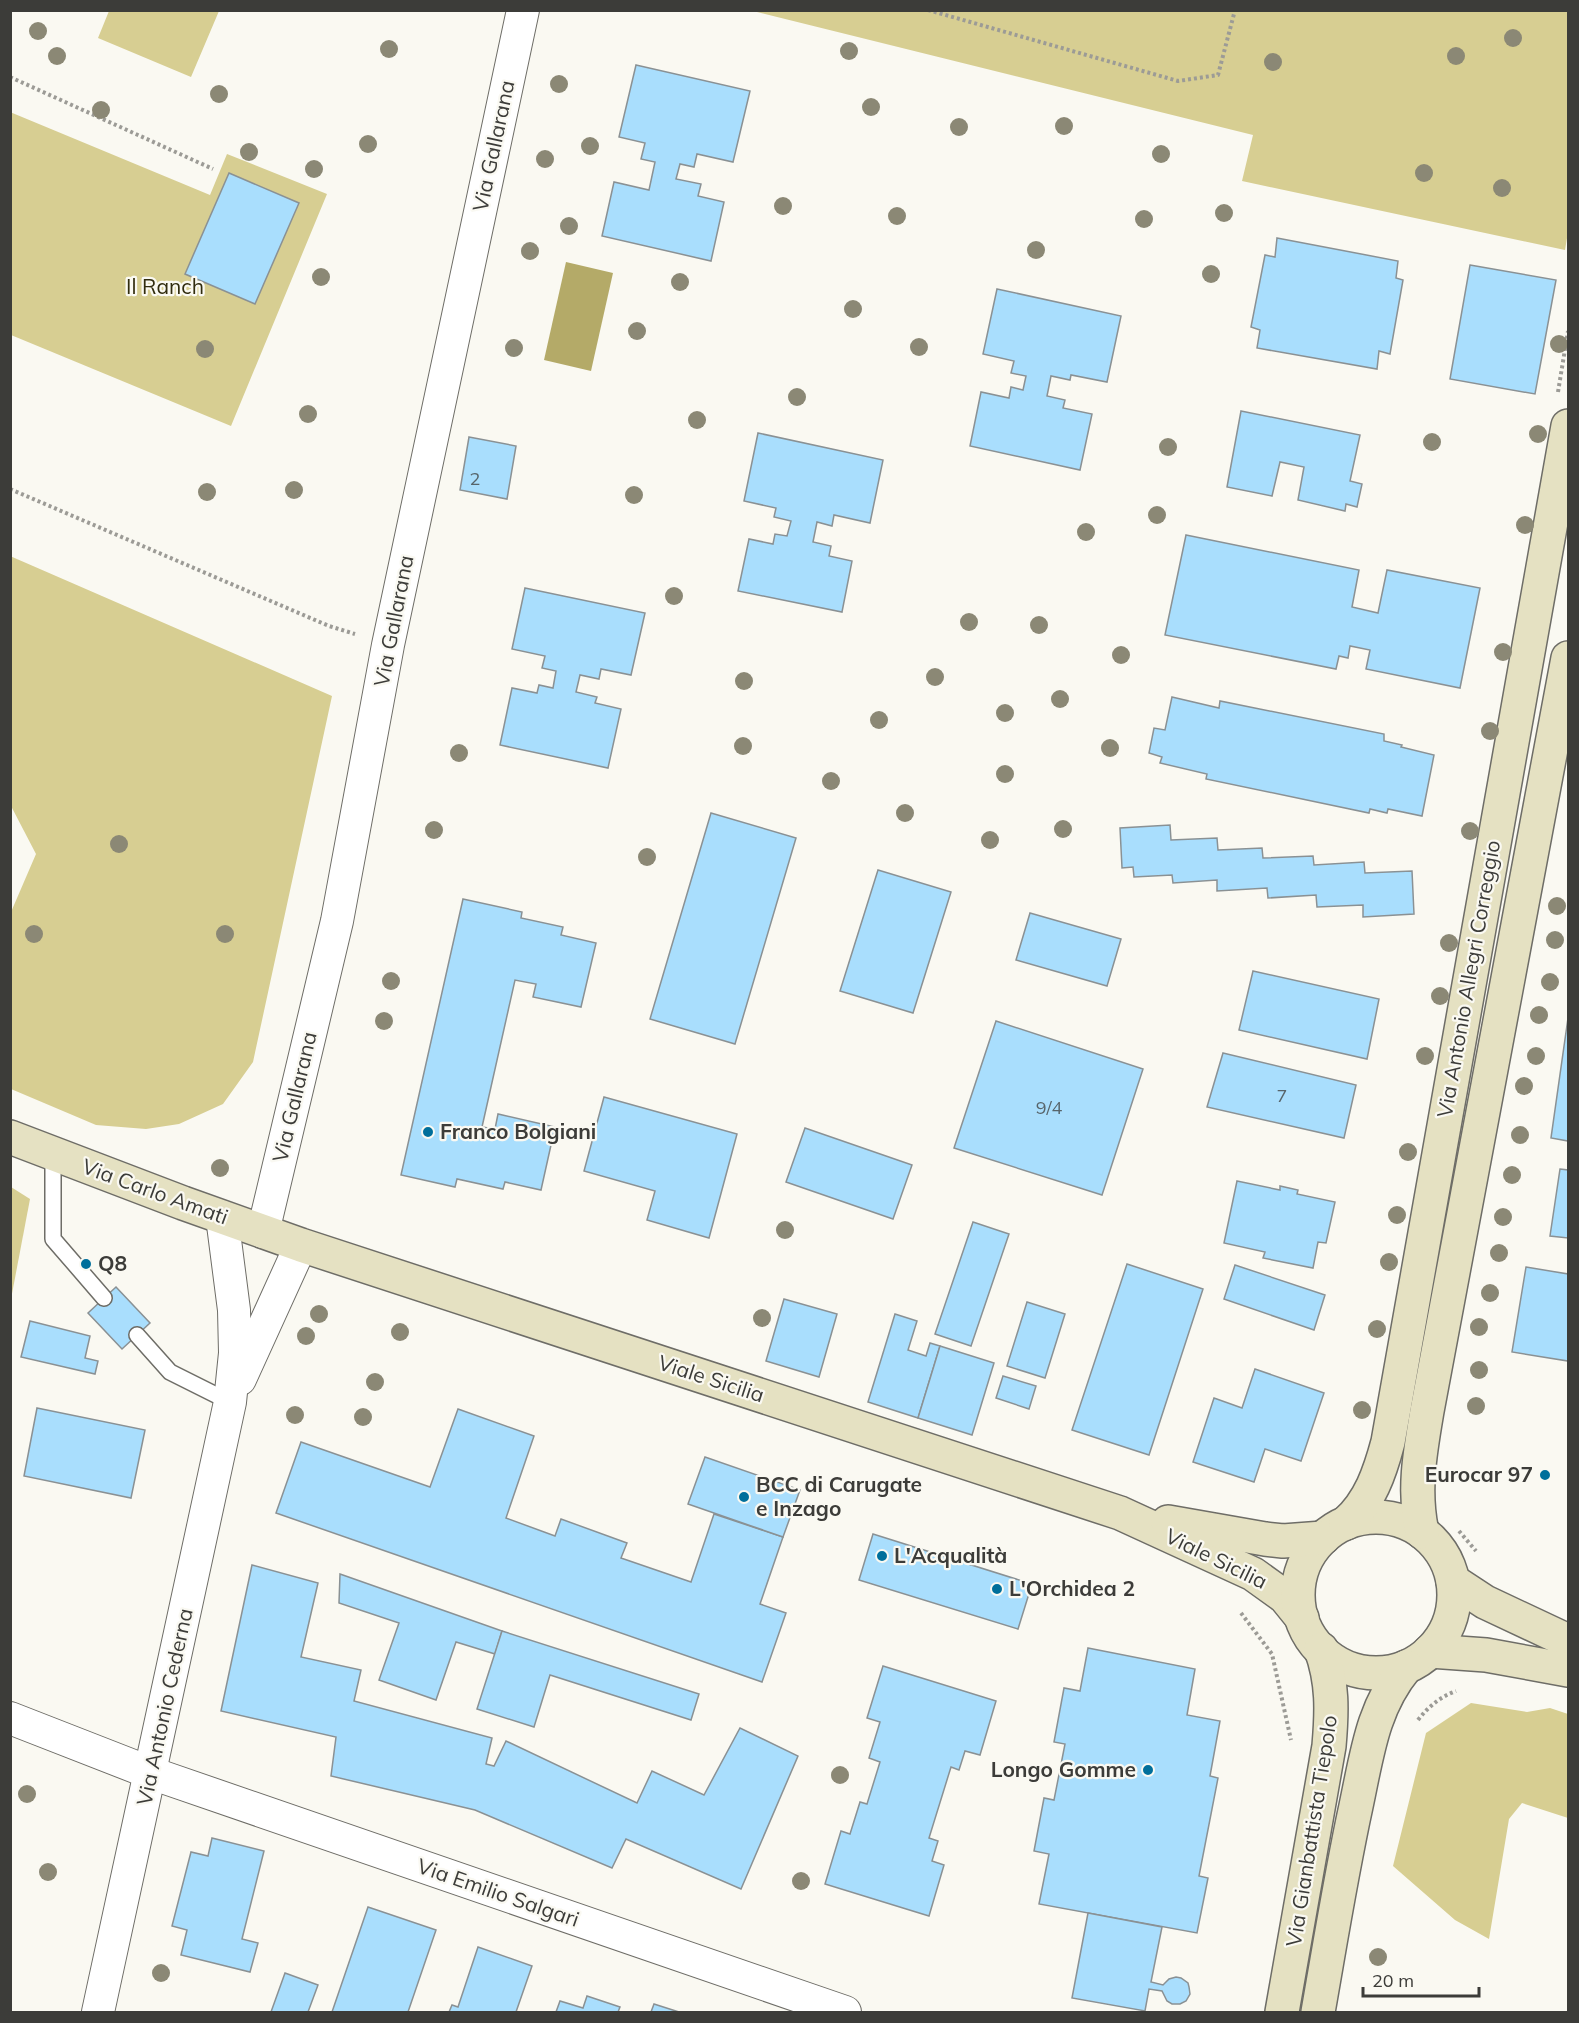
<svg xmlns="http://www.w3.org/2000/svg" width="1579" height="2023" viewBox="0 0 1579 2023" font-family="Mulish,sans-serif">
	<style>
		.green { fill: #d7ce92 }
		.water { fill: #b4aa68 }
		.building { fill: #a9defd; stroke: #8a9194; stroke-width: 1.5 }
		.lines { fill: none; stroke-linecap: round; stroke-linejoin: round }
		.lane-casing { stroke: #6e6d67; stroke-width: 18 }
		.street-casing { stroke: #6e6d67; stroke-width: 34 }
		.secondary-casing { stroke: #6e6d67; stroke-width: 36 }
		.path { stroke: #9c9b96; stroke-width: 4; stroke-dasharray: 3 3; stroke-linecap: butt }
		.lane { stroke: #fff; stroke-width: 15 }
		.street { stroke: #fff; stroke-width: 32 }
		.secondary { stroke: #e5e1c2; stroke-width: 33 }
		.tree { fill: #8b8875 }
		.poi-dot { fill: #006f9b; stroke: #faf9f2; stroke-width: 2 }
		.labels { text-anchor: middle; stroke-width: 4.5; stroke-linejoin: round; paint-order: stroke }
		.number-label { font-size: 18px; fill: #57646a }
		.street-label { font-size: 21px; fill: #3c3c39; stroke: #faf9f2 }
		.park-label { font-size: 21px; fill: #312c0e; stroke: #faf9f2 }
		.poi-label { font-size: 21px; font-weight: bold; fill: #3c3c39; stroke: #faf9f2; text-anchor: start }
	</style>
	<rect width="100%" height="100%" fill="#faf9f2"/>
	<!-- green -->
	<g class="green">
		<polygon points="109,11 109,10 219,11 191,77 98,38"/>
		<polygon points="753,11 1568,11 1568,232 1565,250 1242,181 1253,135"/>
		<polygon points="10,112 210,195 227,154 327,194 231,426 11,335"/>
		<polygon points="10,556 332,696 253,1062 223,1104 179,1124 146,1129 96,1125 11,1089 11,912 36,854 11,806"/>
		<polygon points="11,1187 30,1199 11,1299"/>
		<polygon points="1471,1703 1527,1712 1550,1708 1568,1714 1568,1818 1522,1803 1509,1819 1489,1939 1455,1920 1393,1866 1426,1733"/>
	</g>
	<!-- water -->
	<polygon class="water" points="566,262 613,273 591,371 544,360"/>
	<!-- building -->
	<g class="building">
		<polygon points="636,65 750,91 733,162 697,154 694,167 680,164 676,179 701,184 698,196 724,202 711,261 602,236 614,182 649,190 655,162 641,159 645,143 619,137"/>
		<polygon points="229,173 299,203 255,304 185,274"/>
		<polygon points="1277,238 1398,261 1396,278 1403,280 1390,354 1379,351 1377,369 1257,348 1260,330 1251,327 1265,255 1275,257"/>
		<polygon points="1470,265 1556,280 1535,394 1450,379"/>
		<polygon points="997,289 1121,316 1107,382 1071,375 1070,380 1051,376 1047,396 1065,400 1063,408 1092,414 1080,470 970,446 981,392 1009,398 1011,387 1023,390 1026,376 1011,373 1014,361 983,354"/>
		<polygon points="1241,411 1360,435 1350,481 1362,484 1357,507 1346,504 1345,511 1298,500 1304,467 1280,462 1272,496 1227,487"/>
		<polygon points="758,433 883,460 870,523 834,515 832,526 817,522 813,542 831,546 829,556 852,561 842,612 738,591 749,539 773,544 775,534 787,536 791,521 774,517 776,508 744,501"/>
		<polygon points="469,437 516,446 507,499 460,490"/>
		<polygon points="1186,535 1359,570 1352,607 1378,613 1387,570 1480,588 1460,688 1366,669 1370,650 1350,646 1348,658 1339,656 1336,669 1165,635"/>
		<polygon points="525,588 645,613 631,675 601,669 599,679 580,675 576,692 597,697 595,703 621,709 608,768 500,745 512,688 537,693 539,685 553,688 556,671 542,668 545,656 512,649"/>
		<polygon points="1172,697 1219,708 1220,701 1384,734 1384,741 1402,745 1401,747 1434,755 1422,816 1388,809 1387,813 1370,809 1369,813 1206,779 1207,774 1160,763 1162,757 1149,753 1154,728 1165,730"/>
		<polygon points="711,813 796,838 735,1044 650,1019"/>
		<polygon points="1170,825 1171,840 1217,838 1218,850 1262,848 1263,858 1313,856 1314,865 1364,862 1365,873 1412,871 1414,914 1363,917 1363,905 1317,907 1316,895 1268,898 1267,888 1217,891 1217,880 1173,883 1172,875 1134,877 1133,867 1122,868 1120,828"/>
		<polygon points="878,870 951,892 913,1013 840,991"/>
		<polygon points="463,899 522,912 521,918 563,927 561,935 596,943 581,1007 533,997 536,984 515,980 482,1127 495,1129 498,1114 555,1127 541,1190 505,1182 503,1189 457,1179 455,1187 401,1175"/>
		<polygon points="1030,913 1121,939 1107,986 1016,960"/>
		<polygon points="1253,971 1379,999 1367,1059 1239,1030"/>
		<polygon points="1568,1018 1568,1141 1551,1138"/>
		<polygon points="996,1021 1143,1069 1102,1195 954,1148"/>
		<polygon points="1223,1053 1356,1085 1344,1138 1207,1107"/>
		<polygon points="604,1097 737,1134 709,1238 647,1220 655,1191 584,1171"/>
		<polygon points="805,1128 912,1165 893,1219 786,1182"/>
		<polygon points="1560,1169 1568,1170 1568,1238 1550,1236"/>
		<polygon points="1237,1181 1280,1190 1280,1186 1298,1190 1297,1194 1335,1202 1326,1243 1318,1242 1313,1268 1263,1258 1265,1252 1224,1243"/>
		<polygon points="973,1222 1009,1234 971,1346 935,1334"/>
		<polygon points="1127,1264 1203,1289 1149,1455 1072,1430"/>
		<polygon points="1235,1265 1325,1295 1314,1330 1224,1299"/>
		<polygon points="1526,1267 1568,1274 1568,1361 1512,1352"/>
		<polygon points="116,1287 150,1323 122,1349 88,1313"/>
		<polygon points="784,1299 837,1314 819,1377 766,1361"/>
		<polygon points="1027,1302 1065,1314 1045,1378 1007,1366"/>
		<polygon points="895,1314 917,1321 908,1350 926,1356 930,1343 940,1346 918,1418 868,1402"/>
		<polygon points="30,1321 90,1336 85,1358 98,1361 95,1374 21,1357"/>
		<polygon points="940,1346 994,1363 972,1435 918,1418"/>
		<polygon points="1255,1369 1324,1393 1301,1461 1265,1449 1254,1482 1193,1462 1214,1398 1242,1408"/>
		<polygon points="1003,1376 1036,1386 1029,1409 996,1398"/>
		<polygon points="37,1408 145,1430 131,1498 24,1476"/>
		<polygon points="458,1409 534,1436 506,1518 555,1536 561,1519 627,1543 621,1558 691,1582 714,1514 783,1537 760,1604 786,1613 762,1682 276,1513 301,1442 430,1487"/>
		<polygon points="705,1457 800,1490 783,1537 688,1504"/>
		<polygon points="873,1534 1032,1584 1018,1629 859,1580"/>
		<polygon points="252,1565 318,1583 301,1657 361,1670 354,1701 492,1738 486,1764 494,1766 506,1741 637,1803 652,1771 704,1795 740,1728 798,1756 741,1889 626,1839 612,1868 475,1810 331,1776 336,1737 221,1711"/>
		<polygon points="340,1574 502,1631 495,1654 456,1642 436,1700 379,1680 399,1623 339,1603"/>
		<polygon points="502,1631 699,1694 691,1720 550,1675 534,1727 477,1709"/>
		<polygon points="1088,1648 1195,1669 1187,1715 1220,1721 1210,1776 1218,1778 1199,1876 1208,1878 1197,1933 1039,1904 1049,1854 1034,1851 1044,1798 1054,1800 1065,1744 1054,1742 1064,1688 1080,1691"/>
		<polygon points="883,1666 996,1701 980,1755 965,1751 959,1770 951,1767 929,1838 938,1841 932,1861 944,1865 929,1916 825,1884 841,1831 850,1834 860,1802 867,1804 880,1762 869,1758 880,1722 867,1718"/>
		<polygon points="212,1838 264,1851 242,1939 258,1943 250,1972 181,1955 187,1930 172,1926 191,1852 208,1856"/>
		<polygon points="368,1907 436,1930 408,2012 332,2012"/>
		<polygon points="1088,1913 1162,1927 1151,1982 1163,1985 1169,1979 1176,1977 1181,1978 1188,1983 1189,1987 1190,1994 1186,2001 1180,2004 1172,2004 1167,2001 1162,1991 1149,1989 1145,2011 1072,1998"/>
		<polygon points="478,1947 532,1966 516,2012 449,2012 452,2005 458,2007"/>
		<polygon points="285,1973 318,1985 308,2012 271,2012"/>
		<polygon points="587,1996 620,2007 618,2012 556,2012 560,2001 583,2008"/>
		<polygon points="654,2004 679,2012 651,2012"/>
	</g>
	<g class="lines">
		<defs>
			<g id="lane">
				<polyline points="53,1154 53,1239 104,1298"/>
				<polyline points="137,1335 170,1372 230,1402"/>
			</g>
			<g id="street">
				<polyline points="263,1232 337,921 388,645 523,10"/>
				<polyline points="240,1379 301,1245"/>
				<polyline points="10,1718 151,1773 845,2012"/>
				<polyline points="98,2012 230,1402 235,1353 234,1310 222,1217"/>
			</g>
			<g id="secondary">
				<polyline points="10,1137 183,1203 301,1245 1120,1513 1253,1574 1285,1597 1302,1618"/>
				<circle cx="1376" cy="1595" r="78"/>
				<polyline points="1168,1522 1265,1539 1283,1541 1323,1538"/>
				<path d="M1346,1523C1370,1502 1380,1472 1388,1442L1568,426"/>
				<path d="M1422,1532C1413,1491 1420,1452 1427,1411L1568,658"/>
				<polyline points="1453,1581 1485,1602 1568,1641"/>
				<polyline points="1430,1651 1486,1655 1568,1670"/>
				<path d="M1282,2012L1329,1746C1332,1712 1333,1682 1321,1649"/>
				<path d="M1318,2012C1330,1944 1341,1875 1356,1806C1367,1755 1372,1708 1406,1667"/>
			</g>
		</defs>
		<!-- lane casing -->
		<use href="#lane" class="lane-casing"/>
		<!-- street casing -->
		<use href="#street" class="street-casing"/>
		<!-- secondary casing -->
		<use href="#secondary" class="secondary-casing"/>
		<!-- path -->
		<g class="path">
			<polyline points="928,10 1178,81 1218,75 1235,10"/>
			<polyline points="10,77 213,169"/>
			<polyline points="1558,392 1568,331"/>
			<polyline points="10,489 329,626 355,634"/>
			<polyline points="1459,1531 1476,1551"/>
			<polyline points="1241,1613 1272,1654 1291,1740"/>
			<path d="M1418,1720C1429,1706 1440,1697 1456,1691"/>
		</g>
		<!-- lane -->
		<use href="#lane" class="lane"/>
		<!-- street -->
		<use href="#street" class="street"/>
		<!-- secondary -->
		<use href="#secondary" class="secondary"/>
	</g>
	<!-- trees -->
	<g class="tree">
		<circle cx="38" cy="31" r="9"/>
		<circle cx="1513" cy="38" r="9"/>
		<circle cx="389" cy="49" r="9"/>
		<circle cx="849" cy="51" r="9"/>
		<circle cx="57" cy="56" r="9"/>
		<circle cx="1456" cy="56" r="9"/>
		<circle cx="1273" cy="62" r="9"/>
		<circle cx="559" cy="84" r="9"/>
		<circle cx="219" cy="94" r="9"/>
		<circle cx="871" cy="107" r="9"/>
		<circle cx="101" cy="110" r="9"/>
		<circle cx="1064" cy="126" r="9"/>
		<circle cx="959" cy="127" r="9"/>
		<circle cx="368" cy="144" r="9"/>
		<circle cx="590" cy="146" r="9"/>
		<circle cx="249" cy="152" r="9"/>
		<circle cx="1161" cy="154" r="9"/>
		<circle cx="545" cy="159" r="9"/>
		<circle cx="314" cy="169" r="9"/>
		<circle cx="1424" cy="173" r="9"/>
		<circle cx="1502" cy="188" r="9"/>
		<circle cx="783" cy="206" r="9"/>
		<circle cx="1224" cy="213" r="9"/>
		<circle cx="897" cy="216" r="9"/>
		<circle cx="1144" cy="219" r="9"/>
		<circle cx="569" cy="226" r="9"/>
		<circle cx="1036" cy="250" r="9"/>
		<circle cx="530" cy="251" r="9"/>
		<circle cx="1211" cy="274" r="9"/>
		<circle cx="321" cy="277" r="9"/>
		<circle cx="680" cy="282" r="9"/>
		<circle cx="853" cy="309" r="9"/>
		<circle cx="637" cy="331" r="9"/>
		<circle cx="1559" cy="344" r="9"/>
		<circle cx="919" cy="347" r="9"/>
		<circle cx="514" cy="348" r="9"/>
		<circle cx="205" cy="349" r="9"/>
		<circle cx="797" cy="397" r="9"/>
		<circle cx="308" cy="414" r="9"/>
		<circle cx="697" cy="420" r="9"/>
		<circle cx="1538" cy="434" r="9"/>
		<circle cx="1432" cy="442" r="9"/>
		<circle cx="1168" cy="447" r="9"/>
		<circle cx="294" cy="490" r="9"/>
		<circle cx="207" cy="492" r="9"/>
		<circle cx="634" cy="495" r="9"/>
		<circle cx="1157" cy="515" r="9"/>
		<circle cx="1525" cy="525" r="9"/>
		<circle cx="1086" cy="532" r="9"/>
		<circle cx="674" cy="596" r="9"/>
		<circle cx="969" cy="622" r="9"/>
		<circle cx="1039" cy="625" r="9"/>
		<circle cx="1503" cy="652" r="9"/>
		<circle cx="1121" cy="655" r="9"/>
		<circle cx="935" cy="677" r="9"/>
		<circle cx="744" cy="681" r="9"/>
		<circle cx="1060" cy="699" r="9"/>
		<circle cx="1005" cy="713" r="9"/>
		<circle cx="879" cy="720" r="9"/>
		<circle cx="1490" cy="731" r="9"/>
		<circle cx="743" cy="746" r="9"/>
		<circle cx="1110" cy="748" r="9"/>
		<circle cx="459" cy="753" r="9"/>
		<circle cx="1005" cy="774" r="9"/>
		<circle cx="831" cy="781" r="9"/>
		<circle cx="905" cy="813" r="9"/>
		<circle cx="1063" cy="829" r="9"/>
		<circle cx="434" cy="830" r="9"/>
		<circle cx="1470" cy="831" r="9"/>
		<circle cx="990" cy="840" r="9"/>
		<circle cx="119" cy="844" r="9"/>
		<circle cx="647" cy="857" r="9"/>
		<circle cx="1557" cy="906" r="9"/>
		<circle cx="34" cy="934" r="9"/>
		<circle cx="225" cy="934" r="9"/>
		<circle cx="1555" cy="940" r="9"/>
		<circle cx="1449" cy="943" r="9"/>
		<circle cx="391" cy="981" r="9"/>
		<circle cx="1550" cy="982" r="9"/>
		<circle cx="1440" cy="996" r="9"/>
		<circle cx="1539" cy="1015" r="9"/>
		<circle cx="384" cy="1021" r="9"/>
		<circle cx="1425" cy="1056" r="9"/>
		<circle cx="1536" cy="1056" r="9"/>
		<circle cx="1524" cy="1086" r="9"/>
		<circle cx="1520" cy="1135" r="9"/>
		<circle cx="1408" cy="1152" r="9"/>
		<circle cx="220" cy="1168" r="9"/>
		<circle cx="1512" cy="1175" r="9"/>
		<circle cx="1397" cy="1215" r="9"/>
		<circle cx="1503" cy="1217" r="9"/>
		<circle cx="785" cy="1230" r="9"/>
		<circle cx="1499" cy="1253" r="9"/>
		<circle cx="1389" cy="1262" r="9"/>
		<circle cx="1490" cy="1293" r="9"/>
		<circle cx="319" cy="1314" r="9"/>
		<circle cx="762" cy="1318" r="9"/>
		<circle cx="1479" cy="1327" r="9"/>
		<circle cx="1377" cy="1329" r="9"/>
		<circle cx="400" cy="1332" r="9"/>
		<circle cx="306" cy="1336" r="9"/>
		<circle cx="1479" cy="1370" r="9"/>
		<circle cx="375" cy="1382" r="9"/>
		<circle cx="1476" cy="1406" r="9"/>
		<circle cx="1362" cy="1410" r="9"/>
		<circle cx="295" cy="1415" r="9"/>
		<circle cx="363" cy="1417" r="9"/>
		<circle cx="840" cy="1775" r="9"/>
		<circle cx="27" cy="1794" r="9"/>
		<circle cx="48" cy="1872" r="9"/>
		<circle cx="801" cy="1881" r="9"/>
		<circle cx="1378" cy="1957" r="9"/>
		<circle cx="161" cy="1973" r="9"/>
	</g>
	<!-- markers -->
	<g class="poi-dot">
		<circle cx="428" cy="1132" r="6"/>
		<circle cx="86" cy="1264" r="6"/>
		<circle cx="1545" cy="1475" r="6"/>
		<circle cx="744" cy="1497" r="6"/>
		<circle cx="882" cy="1556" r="6"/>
		<circle cx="997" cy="1589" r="6"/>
		<circle cx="1148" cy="1770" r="6"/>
	</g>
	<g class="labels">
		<!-- number labels -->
		<g class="number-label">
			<text x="475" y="485">2</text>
			<text x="1282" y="1102">7</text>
			<text x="1049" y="1114">9/4</text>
		</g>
		<!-- street labels -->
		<g class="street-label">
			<text transform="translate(494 146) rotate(-78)" y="7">Via Gallarana</text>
			<text transform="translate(394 621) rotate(-79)" y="7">Via Gallarana</text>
			<text transform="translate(1469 979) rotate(-80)" y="7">Via Antonio Allegri Correggio</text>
			<text transform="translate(295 1097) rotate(-77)" y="7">Via Gallarana</text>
			<text transform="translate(155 1192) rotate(20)" y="7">Via Carlo Amati</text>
			<text transform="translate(711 1379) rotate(18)" y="7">Viale Sicilia</text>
			<text transform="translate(1216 1559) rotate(26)" y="7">Viale Sicilia</text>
			<text transform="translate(165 1707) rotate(-78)" y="7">Via Antonio Cederna</text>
			<text transform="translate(1312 1831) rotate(-81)" y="7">Via Gianbattista Tiepolo</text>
			<text transform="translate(498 1893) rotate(19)" y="7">Via Emilio Salgari</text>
		</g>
		<!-- park labels -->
		<g class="park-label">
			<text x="165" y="294">Il Ranch</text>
		</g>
		<!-- poi labels -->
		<g class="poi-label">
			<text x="440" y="1139">Franco Bolgiani</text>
			<text x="98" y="1271">Q8</text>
			<text x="1533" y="1482" text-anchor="end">Eurocar 97</text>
			<text x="756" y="1492">BCC di Carugate<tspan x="756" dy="24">e Inzago</tspan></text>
			<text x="894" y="1563">L'Acqualità</text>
			<text x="1009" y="1596">L'Orchidea 2</text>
			<text x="1136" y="1777" text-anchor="end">Longo Gomme</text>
		</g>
	</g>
	<!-- border -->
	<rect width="1579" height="2023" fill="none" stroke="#3c3c39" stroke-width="24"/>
	<!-- scale -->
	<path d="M1363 1987v9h116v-9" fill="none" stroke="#3c3c39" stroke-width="3"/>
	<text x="1372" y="1987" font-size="18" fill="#3c3c39" stroke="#faf9f2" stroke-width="4.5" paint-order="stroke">20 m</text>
</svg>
